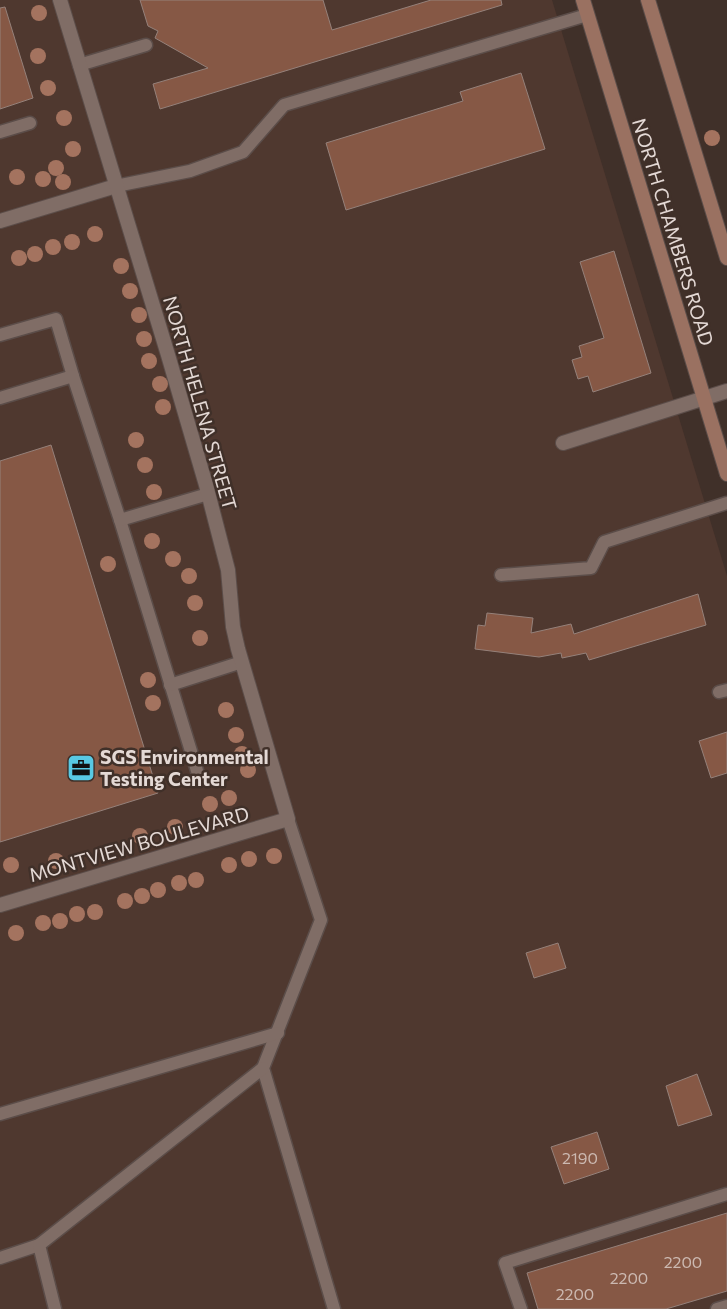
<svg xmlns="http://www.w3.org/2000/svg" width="727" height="1309" viewBox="0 0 727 1309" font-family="Commissioner,sans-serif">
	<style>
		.built { fill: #4f382f }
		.building { fill: #865845; stroke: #95817a }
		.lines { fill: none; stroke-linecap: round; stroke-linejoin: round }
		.service-casing { stroke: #5b4d49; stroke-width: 15 }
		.minor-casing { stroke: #5b4d49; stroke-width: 16 }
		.secondary-casing { stroke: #5b4d49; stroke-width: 16 }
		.service { stroke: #806d66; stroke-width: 12 }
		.minor { stroke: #806d66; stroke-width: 14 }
		.secondary { stroke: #9a7161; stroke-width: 14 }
		.tree { fill: #a4735f }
		.labels { text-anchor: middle; stroke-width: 5; stroke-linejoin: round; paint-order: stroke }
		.number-label { font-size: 16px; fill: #ccb9b1 }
		.street-label { font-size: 19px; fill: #e4d9d5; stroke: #403029 }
		.poi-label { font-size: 19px; font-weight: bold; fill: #e4d9d5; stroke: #403029; text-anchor: start }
	</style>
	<rect width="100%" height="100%" fill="#403029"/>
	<!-- built -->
	<polygon class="built" points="0,0 552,0 727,576 727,1309 0,1309"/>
	<!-- building -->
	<g class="building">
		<polygon points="140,0 323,0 332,30 431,0 501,0 502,5 160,109 153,84 208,68 155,38 158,31 148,26"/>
		<polygon points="5,7 33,98 0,109 0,8"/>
		<polygon points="521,73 545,149 346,210 326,143 463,101 460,92"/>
		<polygon points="614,251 651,373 593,392 588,376 578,379 572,360 582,357 579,346 604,338 580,262"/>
		<polygon points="51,445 158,793 0,842 0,461"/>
		<polygon points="698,594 706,625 589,660 586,653 562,658 561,653 539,657 475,649 478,625 485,626 487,613 533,618 531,633 571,624 574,634"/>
		<polygon points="727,732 727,773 711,778 699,741"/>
		<polygon points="558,943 566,968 534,978 526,953"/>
		<polygon points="697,1074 712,1115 678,1126 666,1086"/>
		<polygon points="597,1132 609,1169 564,1184 551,1147"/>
		<polygon points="727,1213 727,1291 666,1309 538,1309 527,1273"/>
	</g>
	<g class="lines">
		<defs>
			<g id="service">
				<polyline points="79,65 146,45"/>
				<polyline points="0,132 30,123"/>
				<polyline points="116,186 190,171 243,152 284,105 587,15"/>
				<polyline points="0,335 56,319 73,376"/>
				<polyline points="0,398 73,376 120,520 198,774"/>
				<polyline points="120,520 208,494"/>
				<polyline points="501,575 591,568 604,542 727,503"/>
				<polyline points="170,685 242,662"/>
				<polyline points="719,692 727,690"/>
				<polyline points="288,819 321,920 263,1068 334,1309"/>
				<polyline points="0,1114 278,1033"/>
				<polyline points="0,1258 39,1245"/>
				<polyline points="55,1309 39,1245 263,1068"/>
				<polyline points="521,1309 505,1263 727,1194"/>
				<polyline points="717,1309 727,1306"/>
			</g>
			<g id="minor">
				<polyline points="0,221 116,186"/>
				<polyline points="563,443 727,391"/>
				<polyline points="0,905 288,819 238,649 233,627 228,570 206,485 168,355 60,0"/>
			</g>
			<g id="secondary">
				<polyline points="583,0 727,474"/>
				<polyline points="648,0 727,258"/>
			</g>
		</defs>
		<!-- service casing -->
		<use href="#service" class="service-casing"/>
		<!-- minor casing -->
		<use href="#minor" class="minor-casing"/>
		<!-- secondary casing -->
		<use href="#secondary" class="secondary-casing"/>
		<!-- service -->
		<use href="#service" class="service"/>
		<!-- minor -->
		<use href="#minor" class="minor"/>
		<!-- secondary -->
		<use href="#secondary" class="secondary"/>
	</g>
	<!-- trees -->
	<g class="tree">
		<circle cx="39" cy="13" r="8"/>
		<circle cx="38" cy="56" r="8"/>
		<circle cx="48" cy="88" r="8"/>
		<circle cx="64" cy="118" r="8"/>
		<circle cx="712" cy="138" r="8"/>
		<circle cx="73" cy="149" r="8"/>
		<circle cx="56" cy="168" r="8"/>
		<circle cx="17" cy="177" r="8"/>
		<circle cx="43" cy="179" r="8"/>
		<circle cx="63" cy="182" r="8"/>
		<circle cx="95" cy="234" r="8"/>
		<circle cx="72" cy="242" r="8"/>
		<circle cx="53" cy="247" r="8"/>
		<circle cx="35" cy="254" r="8"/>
		<circle cx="19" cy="258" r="8"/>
		<circle cx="121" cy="266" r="8"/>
		<circle cx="130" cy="291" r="8"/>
		<circle cx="139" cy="315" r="8"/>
		<circle cx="144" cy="339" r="8"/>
		<circle cx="149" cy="361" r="8"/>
		<circle cx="160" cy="384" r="8"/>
		<circle cx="163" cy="407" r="8"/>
		<circle cx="136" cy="440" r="8"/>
		<circle cx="145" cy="465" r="8"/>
		<circle cx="154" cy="492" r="8"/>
		<circle cx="152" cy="541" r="8"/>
		<circle cx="173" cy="559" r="8"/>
		<circle cx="108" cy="564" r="8"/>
		<circle cx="189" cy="576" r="8"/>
		<circle cx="195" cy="603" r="8"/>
		<circle cx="200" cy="638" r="8"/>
		<circle cx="148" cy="680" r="8"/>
		<circle cx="153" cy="703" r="8"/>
		<circle cx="226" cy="710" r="8"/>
		<circle cx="236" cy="735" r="8"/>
		<circle cx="242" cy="754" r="8"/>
		<circle cx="248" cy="770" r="8"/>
		<circle cx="229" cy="798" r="8"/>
		<circle cx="210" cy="804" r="8"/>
		<circle cx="175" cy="827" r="8"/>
		<circle cx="140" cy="836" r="8"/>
		<circle cx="274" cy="856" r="8"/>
		<circle cx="249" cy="859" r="8"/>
		<circle cx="56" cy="861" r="8"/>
		<circle cx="11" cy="865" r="8"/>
		<circle cx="229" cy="865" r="8"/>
		<circle cx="196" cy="880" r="8"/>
		<circle cx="179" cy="883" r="8"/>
		<circle cx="158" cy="890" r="8"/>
		<circle cx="142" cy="896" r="8"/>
		<circle cx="125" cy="901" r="8"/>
		<circle cx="95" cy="912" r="8"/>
		<circle cx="77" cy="914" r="8"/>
		<circle cx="60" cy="921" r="8"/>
		<circle cx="43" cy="923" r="8"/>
		<circle cx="16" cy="933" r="8"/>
	</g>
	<!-- icons -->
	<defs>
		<symbol id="office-square" viewBox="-11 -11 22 22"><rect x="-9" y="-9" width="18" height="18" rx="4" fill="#58c9e3" stroke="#403029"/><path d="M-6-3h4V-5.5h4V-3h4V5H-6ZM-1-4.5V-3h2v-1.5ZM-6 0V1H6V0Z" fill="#111"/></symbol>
	</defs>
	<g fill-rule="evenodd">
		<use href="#office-square" x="65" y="752" width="32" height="32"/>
	</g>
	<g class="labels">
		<!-- number labels -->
		<g class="number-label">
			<text x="580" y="1164">2190</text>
			<text x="683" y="1268">2200</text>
			<text x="629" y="1284">2200</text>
			<text x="575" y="1300">2200</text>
		</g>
		<!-- street labels -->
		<g class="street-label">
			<text transform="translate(673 232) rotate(73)" y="7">NORTH CHAMBERS ROAD</text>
			<text transform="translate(200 403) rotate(74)" y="7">NORTH HELENA STREET</text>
			<text transform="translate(139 844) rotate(-16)" y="7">MONTVIEW BOULEVARD</text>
		</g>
		<!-- poi labels -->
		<g class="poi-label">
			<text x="100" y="764">SGS Environmental<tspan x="100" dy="22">Testing Center</tspan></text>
		</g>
	</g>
</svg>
